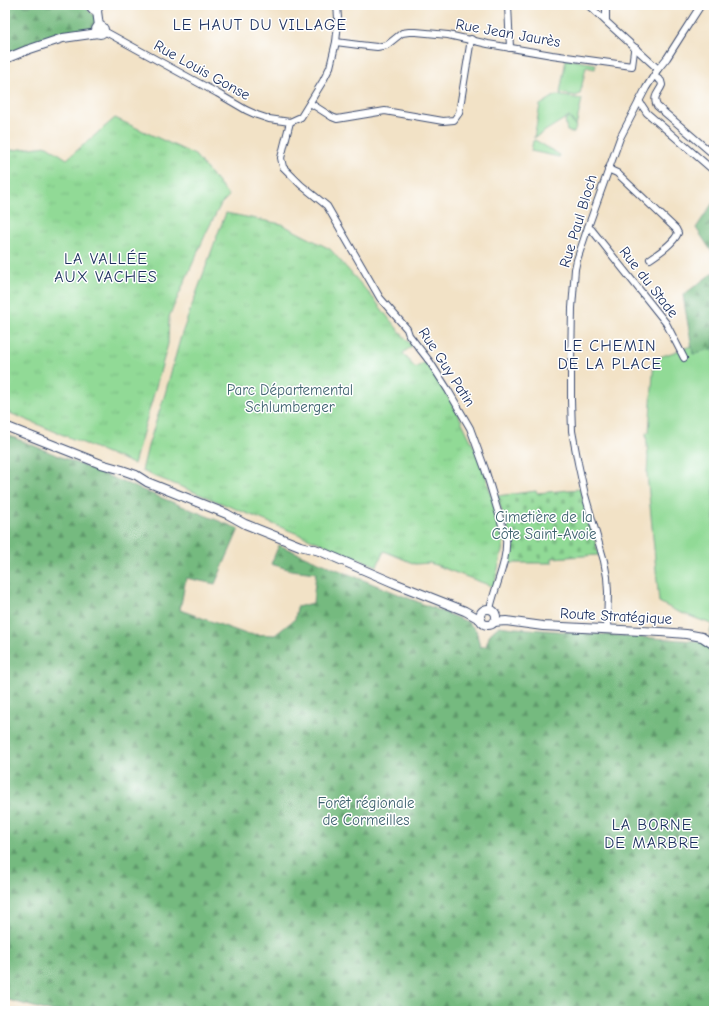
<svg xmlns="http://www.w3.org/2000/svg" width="719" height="1016" viewBox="0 0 719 1016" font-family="'Comic Neue',sans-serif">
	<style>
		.grass { fill: #91da96; stroke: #56847a }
		.forest { fill: url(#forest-firs); stroke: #48746e }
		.cemetery { fill: url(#cemetery-stones); stroke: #56847a }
		.park { fill: url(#park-tufts); stroke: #56847a }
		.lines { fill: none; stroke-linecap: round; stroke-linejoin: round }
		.minor-casing { stroke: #3b4a6e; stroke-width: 8 }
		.tertiary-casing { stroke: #3b4a6e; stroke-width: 10 }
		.minor { stroke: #fff; stroke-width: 6 }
		.tertiary { stroke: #fff; stroke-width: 8 }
		.labels { text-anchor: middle; stroke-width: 3; stroke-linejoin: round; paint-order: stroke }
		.street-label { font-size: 15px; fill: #1b2f5e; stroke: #fff }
		.park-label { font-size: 15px; fill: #3e626f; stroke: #fff }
		.neighbourhood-label { font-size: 16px; letter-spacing: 1px; fill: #1b2f5e; stroke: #fff }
	</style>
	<defs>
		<pattern id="forest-firs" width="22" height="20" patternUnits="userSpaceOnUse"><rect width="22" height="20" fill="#74ba7f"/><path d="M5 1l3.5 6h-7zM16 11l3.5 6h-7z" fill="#5e986b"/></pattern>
		<pattern id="cemetery-stones" width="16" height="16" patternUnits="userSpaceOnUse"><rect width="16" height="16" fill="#91da96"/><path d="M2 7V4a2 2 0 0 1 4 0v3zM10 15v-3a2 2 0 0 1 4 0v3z" fill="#7cbb84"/></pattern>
		<pattern id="park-tufts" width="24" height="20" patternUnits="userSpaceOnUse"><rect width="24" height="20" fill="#91da96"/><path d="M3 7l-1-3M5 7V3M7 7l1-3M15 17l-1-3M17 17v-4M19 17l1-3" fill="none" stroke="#7cbb84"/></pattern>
	</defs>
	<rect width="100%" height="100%" fill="#fff"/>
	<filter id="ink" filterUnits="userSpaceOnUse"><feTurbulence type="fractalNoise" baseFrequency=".025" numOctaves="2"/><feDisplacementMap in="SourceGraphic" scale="8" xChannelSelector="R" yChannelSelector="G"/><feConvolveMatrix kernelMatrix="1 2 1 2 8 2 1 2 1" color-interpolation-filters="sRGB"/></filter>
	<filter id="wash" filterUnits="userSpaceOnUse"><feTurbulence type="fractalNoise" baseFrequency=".012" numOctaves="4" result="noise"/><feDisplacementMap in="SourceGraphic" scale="16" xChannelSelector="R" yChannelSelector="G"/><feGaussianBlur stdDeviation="0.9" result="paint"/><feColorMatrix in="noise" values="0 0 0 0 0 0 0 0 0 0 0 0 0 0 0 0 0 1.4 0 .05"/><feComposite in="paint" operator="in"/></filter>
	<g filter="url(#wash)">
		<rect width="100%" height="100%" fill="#f2e2c6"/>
		<!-- grass -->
		<g class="grass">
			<polygon points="566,59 596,64 595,69 586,67 580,94 576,96 560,93"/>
			<polygon points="556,95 582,99 576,126 569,116 534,138 540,105"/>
			<polygon points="569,117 576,127 574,133 567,131 565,120"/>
			<polygon points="535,140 560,155 559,157 531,151 533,141"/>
			<polygon points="714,338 714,625 676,611 659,602 647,473 648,458 646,433 649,432 654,359"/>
		</g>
		<!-- forest -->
		<g class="forest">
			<polygon points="5,5 85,5 89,11 95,16 96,27 94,29 60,33 18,49 5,55"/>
			<polygon points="714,201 714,255 696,228"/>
			<polygon points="714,272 714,348 693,354 683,295"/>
			<polygon points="5,434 162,498 239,529 215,584 186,578 180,610 246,634 275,635 295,619 297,607 313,603 316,573 291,570 271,564 279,545 311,559 468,622 476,630 480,647 486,646 490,634 499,626 515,628 708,642 712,624 714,625 714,1011 49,1011 5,999"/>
		</g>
		<!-- cemetery -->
		<polygon class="cemetery" points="580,489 599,555 552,558 552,563 507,563 511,546 509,533 497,496 536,491 537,493"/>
		<!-- park -->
		<g class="park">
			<polygon points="115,118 195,155 229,196 221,204 207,231 169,317 168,344 134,464 5,411 5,151 47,146 67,159"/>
			<polygon points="226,213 281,224 330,249 374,299 390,320 412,346 403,353 415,368 425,362 436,377 457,412 475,449 486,477 504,542 494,587 430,563 415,564 384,551 377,566 142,471 148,446 165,394 181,336 218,233"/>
		</g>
	</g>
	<g filter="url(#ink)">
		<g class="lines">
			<defs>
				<g id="minor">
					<polyline points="88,5 92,10 97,13"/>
					<polyline points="508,5 510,48"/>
					<polyline points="588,5 658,69"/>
					<polyline points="606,5 606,21"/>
					<polyline points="104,31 217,93 246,110 257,115 269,119 290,122 301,117 323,81 330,67 336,42 337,33 338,18 337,5"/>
					<polyline points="336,42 359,45 377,47 387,45 402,33 409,32 416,32 448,35 488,44 552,55 632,66 634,51 636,48"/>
					<path d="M654,76L661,81L662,85C659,93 652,96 657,106L714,155"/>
					<polyline points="639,101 647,113 714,171"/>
					<polyline points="310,103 332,117 337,119 385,111 443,121 454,120 459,113 471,39"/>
					<path d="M290,122L281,158L283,167L301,185L327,206L380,298L407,329L409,335L430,362L448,390L470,428L485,469L506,538C508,562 495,585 490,609"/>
					<path d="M608,169L617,173L676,229L678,233C674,243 659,253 650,259"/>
					<polyline points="588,227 592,230 666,323 684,358"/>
					<polyline points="607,630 608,592 607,577 604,561 585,495 578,463 572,431 571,400 571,364 572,308 575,269 577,260 588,227 620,138 646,88 658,69 667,58 681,36 701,5"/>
				</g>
				<g id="tertiary">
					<polyline points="99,5 97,11 99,26"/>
					<circle cx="100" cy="30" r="4"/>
					<polyline points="5,59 27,50 63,38 98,33"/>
					<polyline points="5,426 101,464 122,470 136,475 147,482 227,514 245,524 300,546 320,551"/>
					<polyline points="315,549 394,583 465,611 481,620"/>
					<circle cx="488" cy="617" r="8"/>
					<polyline points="493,622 506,621 543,626 661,632 686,634 702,637 714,645"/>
				</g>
			</defs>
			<!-- minor casing -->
			<use href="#minor" class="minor-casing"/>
			<!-- tertiary casing -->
			<use href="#tertiary" class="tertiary-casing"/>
			<!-- minor -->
			<use href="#minor" class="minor"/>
			<!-- tertiary -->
			<use href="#tertiary" class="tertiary"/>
		</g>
	</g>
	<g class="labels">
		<!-- street labels -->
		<g class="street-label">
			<text transform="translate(508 33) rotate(10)" y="5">Rue Jean Jaurès</text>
			<text transform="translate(202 70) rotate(29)" y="5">Rue Louis Gonse</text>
			<text transform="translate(578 221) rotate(-73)" y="5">Rue Paul Bloch</text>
			<text transform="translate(649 282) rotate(52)" y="5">Rue du Stade</text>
			<text transform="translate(447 367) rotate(57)" y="5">Rue Guy Patin</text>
			<text transform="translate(616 616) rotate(3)" y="5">Route Stratégique</text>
		</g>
		<!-- park labels -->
		<g class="park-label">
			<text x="290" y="395">Parc Départemental<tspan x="290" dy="17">Schlumberger</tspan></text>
			<text x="544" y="522">Cimetière de la<tspan x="544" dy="17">Côte Saint-Avoie</tspan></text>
			<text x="366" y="808">Forêt régionale<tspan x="366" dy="17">de Cormeilles</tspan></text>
		</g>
		<!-- neighbourhood labels -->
		<g class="neighbourhood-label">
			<text x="260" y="30">LE HAUT DU VILLAGE</text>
			<text x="106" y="264">LA VALLÉE<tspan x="106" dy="18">AUX VACHES</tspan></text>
			<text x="610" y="351">LE CHEMIN<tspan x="610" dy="18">DE LA PLACE</tspan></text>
			<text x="652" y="830">LA BORNE<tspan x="652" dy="18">DE MARBRE</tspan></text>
		</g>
	</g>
	<!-- margin -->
	<rect width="719" height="1016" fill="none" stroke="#fff" stroke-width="20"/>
</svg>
